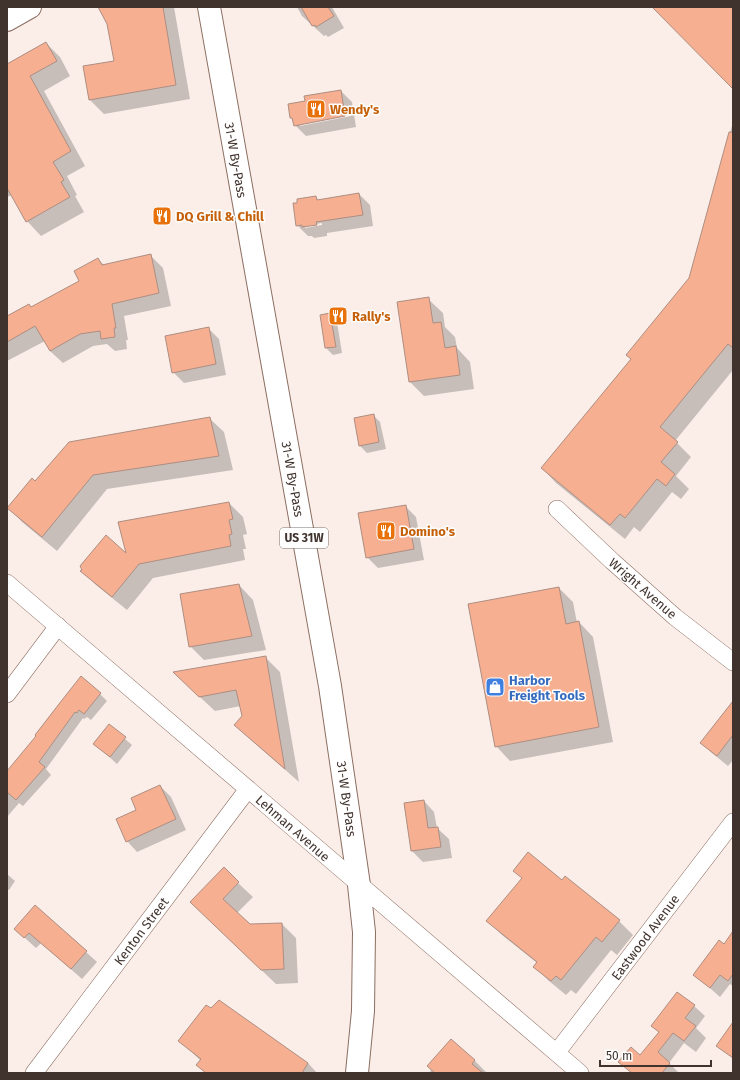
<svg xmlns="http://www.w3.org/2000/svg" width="740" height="1080" viewBox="0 0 740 1080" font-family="'Fira Sans',sans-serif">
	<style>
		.shadow { fill: #0003; fill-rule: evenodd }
		.building { fill: #f7af91; stroke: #ad8e82 }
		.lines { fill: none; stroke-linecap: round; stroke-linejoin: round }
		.street-casing { stroke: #8b6e62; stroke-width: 18 }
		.primary-casing { stroke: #8b6e62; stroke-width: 24 }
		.street { stroke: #fff; stroke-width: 17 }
		.primary { stroke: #fff; stroke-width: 22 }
		.labels { text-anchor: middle; stroke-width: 3; stroke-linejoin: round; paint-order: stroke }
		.shield { fill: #fefefe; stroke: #79706c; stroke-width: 1 }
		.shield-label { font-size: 12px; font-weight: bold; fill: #40332e }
		.food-label { font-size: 13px; font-weight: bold; fill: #c56008; stroke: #fefefe; text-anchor: start }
		.street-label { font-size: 13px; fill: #40332e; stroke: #fefefe }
		.shop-label { font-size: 13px; font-weight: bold; fill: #366cbe; stroke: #fefefe; text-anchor: start }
	</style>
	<rect width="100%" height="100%" fill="#fbeee8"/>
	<!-- shadow -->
	<g class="shadow">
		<polygon points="99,7 174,7 190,99 104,114 90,100 115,62 108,23"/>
		<polygon points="297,7 332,7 344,28 328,37 326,35 324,36 302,16"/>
		<polygon points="46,43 60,57 70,76 44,91 85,166 67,176 77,195 75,196 84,212 41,236 27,221 12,195 7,197 7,65"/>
		<path d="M341,91L352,102L356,127L306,136L295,125L294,121L291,118L306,102ZM350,114L351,116L300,126V124Z"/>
		<polygon points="733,122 733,370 675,441 691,457 676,476 689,489 681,499 672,492 640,532 634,527 625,539 556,483 542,468 632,359 690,279"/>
		<path d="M359,194L370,205L373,226L327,233V236L314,238L312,236H308L297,225L316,197L319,201ZM322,223V225L305,228V226Z"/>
		<polygon points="150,255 163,268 171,306 124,316 128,340 126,340 127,349 115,351 107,344 93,346 63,363 50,351 45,341 7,361 7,317 29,305 32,308 80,281 98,259 104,265"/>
		<polygon points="428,299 443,313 445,327 455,337 457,348 470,362 474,389 424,396 410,382 398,303"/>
		<polygon points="330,314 337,322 342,353 333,355 326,348"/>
		<polygon points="208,328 219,339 226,375 184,383 173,372"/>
		<polygon points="373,415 380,422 386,449 367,453 360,446"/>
		<polygon points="209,418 224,432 233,470 107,489 57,551 22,522 8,507 35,482"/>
		<polygon points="229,503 243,517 247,534 243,535 246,549 243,549 245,560 153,578 127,610 96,585 82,571 128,556"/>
		<polygon points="405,506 416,517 424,560 378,568 367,557"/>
		<polygon points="239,585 253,600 266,650 204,660 190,646"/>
		<polygon points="559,588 573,602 577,623 579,622 593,637 613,742 510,761 496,746"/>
		<polygon points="265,657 280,672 299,782 250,739 235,725 243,716 241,706 215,711 189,687"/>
		<polygon points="100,694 107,701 91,720 87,717 84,719 83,718 46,769 51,775 23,806 19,803 7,817 7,776 38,736"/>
		<polygon points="733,703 733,760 728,766 712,753 701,743"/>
		<polygon points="109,725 132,745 117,764 94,743"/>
		<polygon points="160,786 171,797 186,830 137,852 127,841 138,810"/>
		<polygon points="424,801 434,812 437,828 449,839 452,858 423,862 412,851"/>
		<polygon points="515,871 563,881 619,921 633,935 617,955 611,950 576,994 571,990 566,995 549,981 534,966 537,963 502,935 488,921 522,878"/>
		<polygon points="7,874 15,881 9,890 7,889"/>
		<polygon points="238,883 253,897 237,913 250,925 282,924 296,938 298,983 276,984 206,917"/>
		<polygon points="35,906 97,962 82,979 41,943 36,948 15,929"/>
		<polygon points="733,933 733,986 730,984 720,997 694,974 724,945"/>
		<polygon points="694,1006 705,1016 696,1028 706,1038 696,1052 684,1043 669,1063 679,1073 629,1073 630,1072 620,1062 640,1056 660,1033 653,1026"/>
		<polygon points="180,1041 308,1063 317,1073 206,1073 197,1065 201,1061"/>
		<polygon points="451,1041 475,1061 487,1073 429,1073"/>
	</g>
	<!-- building -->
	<g class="building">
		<polygon points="98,7 163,7 176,85 89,100 83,66 114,61 107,24"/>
		<polygon points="301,7 328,7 334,16 316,27 315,25 312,26"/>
		<polygon points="652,7 733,7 733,89"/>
		<polygon points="46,42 57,61 30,76 71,151 53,162 64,180 61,182 70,197 26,222 7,188 7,64"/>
		<polygon points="341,90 345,116 294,126 292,118 290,118 288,104 305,101 304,96"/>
		<polygon points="729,132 733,132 733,348 728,344 660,427 678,442 661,462 675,474 666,486 657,479 625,518 620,514 610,525 541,468 631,359 626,355 689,278"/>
		<polygon points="359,193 363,215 316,222 317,225 302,227 302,225 296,226 293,203 297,203 297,199 316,196 317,200"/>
		<polygon points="151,254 159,293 112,304 116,328 114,328 115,337 101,339 100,331 80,334 50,351 35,326 7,342 7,316 29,304 31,307 79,281 74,271 98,258 102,265"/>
		<polygon points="429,297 433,323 441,322 445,348 456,346 460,375 409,382 397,302"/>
		<polygon points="330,313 336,347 325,348 320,315"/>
		<polygon points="209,327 216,364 172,373 165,336"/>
		<polygon points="374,414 379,442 359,446 354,418"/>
		<polygon points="210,417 219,456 93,475 42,537 7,508 32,478 35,481 69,442"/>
		<polygon points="229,502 233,519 229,520 232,534 229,535 231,546 139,564 112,597 80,571 82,570 80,566 106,535 126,553 118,522"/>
		<polygon points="406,505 414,549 366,558 358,513"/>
		<polygon points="239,584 252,636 189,647 180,594"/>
		<polygon points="559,587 566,624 579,621 599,727 495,747 468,604"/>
		<polygon points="266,656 285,769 234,725 242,716 236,690 199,697 173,672"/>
		<polygon points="81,676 101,693 84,714 79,710 77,713 75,712 39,762 45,767 16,800 7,792 7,771 36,736 35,735 59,704"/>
		<polygon points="733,701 733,735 717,756 700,743"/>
		<polygon points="109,724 126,737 110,757 93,744"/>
		<polygon points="160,785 176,819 126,842 116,819 136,810 131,798"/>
		<polygon points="424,800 428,828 438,827 441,847 411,851 404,803"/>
		<polygon points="528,852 562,880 565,876 620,920 602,942 596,937 561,980 556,976 551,981 533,967 537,962 486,921 522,878 513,871"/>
		<polygon points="224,867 239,882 223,899 250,924 282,923 284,969 261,970 190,902"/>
		<polygon points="35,905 87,951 71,969 29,933 24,938 14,929"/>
		<polygon points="733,931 733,974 728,981 720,975 710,988 693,975 719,940 724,944"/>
		<polygon points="677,992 695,1005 685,1018 696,1026 684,1041 673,1033 658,1052 670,1063 662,1073 632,1073 618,1062 631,1047 640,1055 659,1032 651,1026"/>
		<polygon points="219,1000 308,1063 302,1073 206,1073 196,1065 201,1059 178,1041 206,1005 211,1008"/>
		<polygon points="733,1022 733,1058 716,1046"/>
		<polygon points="451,1039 475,1060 472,1064 483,1073 435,1073 427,1066"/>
	</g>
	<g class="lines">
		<defs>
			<g id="street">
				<polyline points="557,509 612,561 675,617 733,662"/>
				<polyline points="7,583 580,1073"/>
				<polyline points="7,694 58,626"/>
				<polyline points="557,1052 733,822"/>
				<polyline points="34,1073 248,789"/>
			</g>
			<g id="primary">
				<polyline points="209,7 330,686 359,885 364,932 363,1011 357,1073"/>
				<polyline points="7,20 30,7"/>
			</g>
		</defs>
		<!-- street casing -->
		<use href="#street" class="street-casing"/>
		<!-- primary casing -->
		<use href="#primary" class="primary-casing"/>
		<!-- street -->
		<use href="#street" class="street"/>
		<!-- primary -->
		<use href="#primary" class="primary"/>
	</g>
	<!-- icons -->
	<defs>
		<symbol id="restaurant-square" viewBox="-11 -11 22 22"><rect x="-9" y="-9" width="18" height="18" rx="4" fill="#e8710a" stroke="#fefefe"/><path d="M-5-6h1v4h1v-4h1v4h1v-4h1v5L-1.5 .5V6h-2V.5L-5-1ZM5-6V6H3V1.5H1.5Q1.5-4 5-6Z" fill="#fff"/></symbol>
		<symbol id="shop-square" viewBox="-11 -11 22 22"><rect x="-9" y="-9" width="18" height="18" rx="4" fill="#3f7fe0" stroke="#fefefe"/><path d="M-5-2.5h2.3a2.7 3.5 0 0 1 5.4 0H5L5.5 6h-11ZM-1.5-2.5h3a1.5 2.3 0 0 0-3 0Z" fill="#fff"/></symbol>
	</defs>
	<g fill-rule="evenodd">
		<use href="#restaurant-square" x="305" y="98" width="22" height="22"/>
		<use href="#restaurant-square" x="151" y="205" width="22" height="22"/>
		<use href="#restaurant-square" x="327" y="305" width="22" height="22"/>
		<use href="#restaurant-square" x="375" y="520" width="22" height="22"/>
		<use href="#shop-square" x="484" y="676" width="22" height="22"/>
	</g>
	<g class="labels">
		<!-- shield labels -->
		<rect class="shield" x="280" y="528" width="48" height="20" rx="3"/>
		<g class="shield-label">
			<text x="304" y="542">US 31W</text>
		</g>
		<!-- food labels -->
		<g class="food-label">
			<text x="330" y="114">Wendy's</text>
			<text x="176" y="221">DQ Grill &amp; Chill</text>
			<text x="352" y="321">Rally's</text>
			<text x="400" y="536">Domino's</text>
		</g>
		<!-- street labels -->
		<g class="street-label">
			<text transform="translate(236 160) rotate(80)" y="5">31-W By-Pass</text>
			<text transform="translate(293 479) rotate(80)" y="5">31-W By-Pass</text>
			<text transform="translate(643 588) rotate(41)" y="5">Wright Avenue</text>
			<text transform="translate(347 799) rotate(82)" y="5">31-W By-Pass</text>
			<text transform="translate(293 828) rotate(41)" y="5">Lehman Avenue</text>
			<text transform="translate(141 931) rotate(-53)" y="5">Kenton Street</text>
			<text transform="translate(645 937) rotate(-53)" y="5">Eastwood Avenue</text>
		</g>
		<!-- shop labels -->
		<g class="shop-label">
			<text x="509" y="685">Harbor<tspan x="509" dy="15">Freight Tools</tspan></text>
		</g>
	</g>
	<!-- border -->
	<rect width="740" height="1080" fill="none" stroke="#40332e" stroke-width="16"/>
	<!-- scale -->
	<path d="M600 1060v6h111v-6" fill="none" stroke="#40332e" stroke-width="2"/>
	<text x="606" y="1060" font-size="12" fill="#40332e" stroke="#fefefe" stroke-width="3" paint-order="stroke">50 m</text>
</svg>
